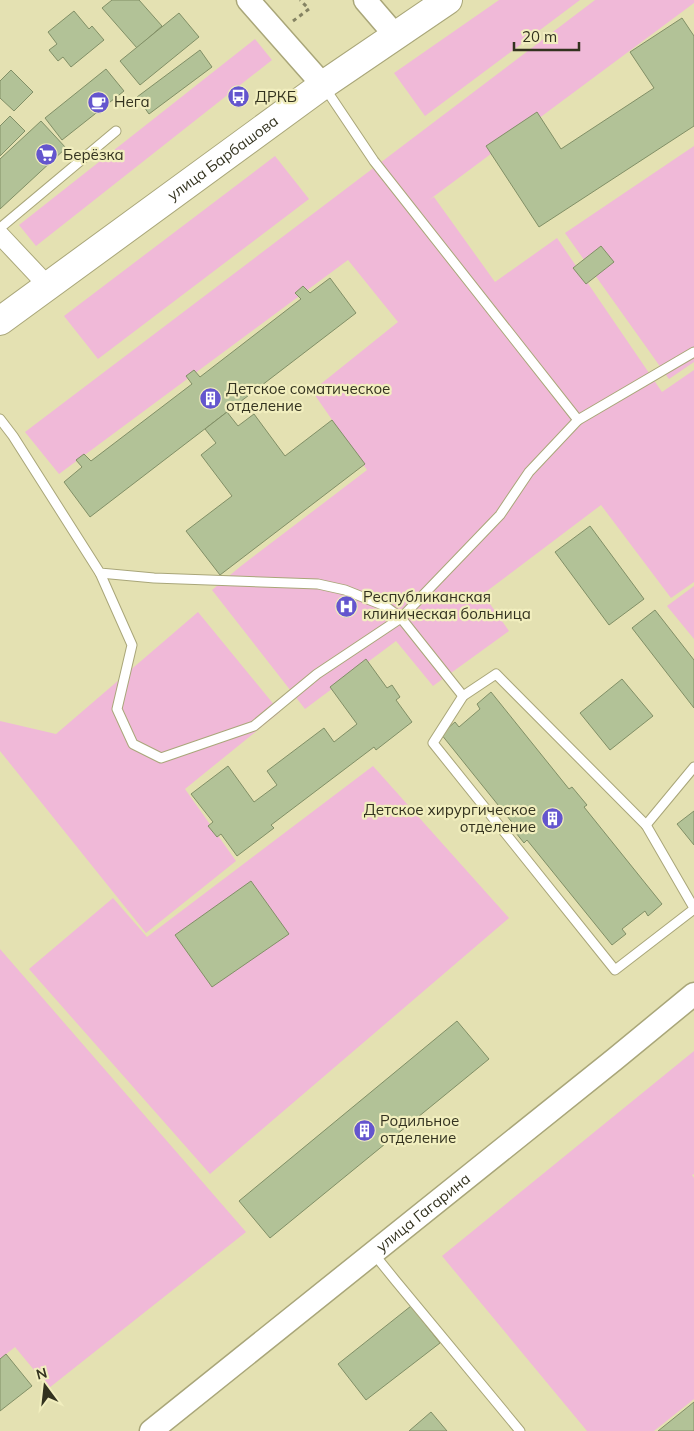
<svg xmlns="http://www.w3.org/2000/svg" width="694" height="1431" viewBox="0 0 694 1431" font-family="Mulish,sans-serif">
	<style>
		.green { fill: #f0b9d8 }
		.building { fill: #b2c297; stroke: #818f66 }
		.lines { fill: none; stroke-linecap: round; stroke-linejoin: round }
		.service-casing { stroke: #a9a679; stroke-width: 11 }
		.minor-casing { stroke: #a9a679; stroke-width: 20 }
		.tertiary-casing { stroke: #a9a679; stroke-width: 25 }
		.primary-casing { stroke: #a9a679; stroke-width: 30 }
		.path { stroke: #858363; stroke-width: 3; stroke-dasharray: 4 4; stroke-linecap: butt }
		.service { stroke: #fff; stroke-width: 9 }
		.minor { stroke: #fff; stroke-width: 18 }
		.tertiary { stroke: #fff; stroke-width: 22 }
		.primary { stroke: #fff; stroke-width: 28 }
		.labels { text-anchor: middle; stroke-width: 4.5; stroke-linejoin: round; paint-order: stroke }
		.poi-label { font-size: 15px; fill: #33321f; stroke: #f1eebe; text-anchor: start }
		.street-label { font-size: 15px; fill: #33321f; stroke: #f1eebe }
	</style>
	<rect width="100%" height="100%" fill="#e4e1b2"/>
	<!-- green -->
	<g class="green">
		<polygon points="499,0 580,0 425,116 394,73"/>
		<polygon points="595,0 694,0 694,3 429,200 434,197 495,282 557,238 662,392 694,370 694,582 671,598 601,505 483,594 509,631 433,686 396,641 305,709 212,590 241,566 367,470 312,391 398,322 348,260 59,474 25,432"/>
		<polygon points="255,39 272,60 36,246 19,225"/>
		<polygon points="694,146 694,362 669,379 565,233"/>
		<polygon points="275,156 309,199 98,359 64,316"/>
		<polygon points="694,586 694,639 667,606"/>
		<polygon points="198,612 280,712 185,789 236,861 146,933 0,751 0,721 56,734"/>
		<polygon points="373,766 509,918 210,1174 29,969 113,898 147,937"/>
		<polygon points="0,949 246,1232 49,1388 15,1347 0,1359"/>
		<polygon points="694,1051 694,1174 692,1175 694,1178 694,1399 654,1431 587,1431 442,1256"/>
	</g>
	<!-- building -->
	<g class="building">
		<polygon points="112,0 139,0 162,26 137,48 102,8"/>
		<polygon points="74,11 89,29 92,26 104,40 71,67 63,57 58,61 49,50 57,44 48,32"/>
		<polygon points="179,13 199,37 140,85 120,61"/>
		<polygon points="682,18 694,36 694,126 539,227 486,146 537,112 561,149 654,88 630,52"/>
		<polygon points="200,50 212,67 149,114 137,97"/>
		<polygon points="106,69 124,91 62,140 45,118"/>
		<polygon points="11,70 33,92 14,111 0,98 0,81"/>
		<polygon points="10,116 25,131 0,156 0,126"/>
		<polygon points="41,121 66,148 0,209 0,159"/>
		<polygon points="601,246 614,262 586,284 573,268"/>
		<polygon points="330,278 356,313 90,517 64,482 82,467 76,460 84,454 91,461 192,384 186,376 194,370 200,377 301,299 295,293 303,286 310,293"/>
		<polygon points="227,412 238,426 254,414 285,456 332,420 365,464 220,575 186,531 232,496 201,455 216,443 205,429"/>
		<polygon points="590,526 644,599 609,625 555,552"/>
		<polygon points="655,610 694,660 694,708 632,628"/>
		<polygon points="366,659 387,688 392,685 400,697 396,700 412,722 376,750 374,747 271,825 274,828 237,856 221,834 217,837 208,826 213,822 191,794 228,766 254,802 277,785 267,771 324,728 334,742 357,724 330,687"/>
		<polygon points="622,679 653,716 610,750 580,713"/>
		<polygon points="491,692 569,789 572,787 587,805 584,807 662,904 648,916 645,911 622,929 626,934 612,945 527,840 524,843 516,833 519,831 441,734 455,722 459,727 480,709 477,704"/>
		<polygon points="694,811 694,845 677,824"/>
		<polygon points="251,881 289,934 212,987 175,935"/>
		<polygon points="457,1021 489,1059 270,1238 239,1201"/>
		<polygon points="411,1306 440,1343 366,1400 338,1364"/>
		<polygon points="6,1354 32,1386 0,1411 0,1359"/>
		<polygon points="694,1402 694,1431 658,1431"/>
		<polygon points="431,1412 447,1431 409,1431"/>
	</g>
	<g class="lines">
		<defs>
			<g id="service">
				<polyline points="325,88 374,161 578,420"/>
				<polyline points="0,228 116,131"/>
				<polyline points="0,419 13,436 100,573 154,578 318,584 345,590 385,606 401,618 463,696"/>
				<polyline points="100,573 132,645 117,709 133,744 161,758 254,726 317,674 401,618 500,515 529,472 578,420 694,352"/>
				<polyline points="646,825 694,767"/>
				<polyline points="694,908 646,825 496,674 463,696 433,743 615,970 694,909"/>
				<polyline points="374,1254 395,1280 520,1431"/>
			</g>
			<polyline id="minor" points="0,235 47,285"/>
			<g id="tertiary">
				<polyline points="248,0 323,85"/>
				<polyline points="365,0 395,35"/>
				<path id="s1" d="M151,1431L615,1059L694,994"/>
			</g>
			<g id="primary">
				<path id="s2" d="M0,321L323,85L448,0"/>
			</g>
		</defs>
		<!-- service casing -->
		<use href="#service" class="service-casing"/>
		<!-- minor casing -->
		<use href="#minor" class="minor-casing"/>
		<!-- tertiary casing -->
		<use href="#tertiary" class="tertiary-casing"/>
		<!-- primary casing -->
		<use href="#primary" class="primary-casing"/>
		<!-- path -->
		<polyline class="path" points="293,21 309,9 300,0"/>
		<!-- service -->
		<use href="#service" class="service"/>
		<!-- minor -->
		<use href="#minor" class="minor"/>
		<!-- tertiary -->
		<use href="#tertiary" class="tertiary"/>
		<!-- primary -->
		<use href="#primary" class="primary"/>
	</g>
	<!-- icons -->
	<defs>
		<symbol id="bus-disc" viewBox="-11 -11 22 22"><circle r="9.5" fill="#6455ce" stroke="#f1eebe"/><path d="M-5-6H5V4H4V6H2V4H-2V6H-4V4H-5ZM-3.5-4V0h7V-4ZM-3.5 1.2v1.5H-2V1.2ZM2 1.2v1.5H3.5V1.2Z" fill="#fff"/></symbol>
		<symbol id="cafe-disc" viewBox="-11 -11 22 22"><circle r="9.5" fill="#6455ce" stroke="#f1eebe"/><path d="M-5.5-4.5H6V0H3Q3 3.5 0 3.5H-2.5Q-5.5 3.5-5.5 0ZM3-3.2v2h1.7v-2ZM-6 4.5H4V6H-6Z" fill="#fff"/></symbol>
		<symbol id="supermarket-disc" viewBox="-11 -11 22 22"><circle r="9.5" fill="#6455ce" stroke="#f1eebe"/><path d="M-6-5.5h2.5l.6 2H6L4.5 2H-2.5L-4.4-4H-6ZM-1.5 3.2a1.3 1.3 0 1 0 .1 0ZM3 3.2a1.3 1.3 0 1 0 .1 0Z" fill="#fff"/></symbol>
		<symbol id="building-disc" viewBox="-11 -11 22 22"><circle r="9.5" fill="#6455ce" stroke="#f1eebe"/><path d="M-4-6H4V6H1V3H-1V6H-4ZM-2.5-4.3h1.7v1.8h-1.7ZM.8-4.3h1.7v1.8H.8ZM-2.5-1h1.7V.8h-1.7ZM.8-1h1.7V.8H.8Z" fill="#fff"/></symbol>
		<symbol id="hospital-disc" viewBox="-11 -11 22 22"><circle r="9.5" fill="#6455ce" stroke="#f1eebe"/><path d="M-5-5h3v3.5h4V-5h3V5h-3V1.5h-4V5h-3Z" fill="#fff"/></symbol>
	</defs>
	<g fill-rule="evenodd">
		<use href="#bus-disc" x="226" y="84" width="25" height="25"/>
		<use href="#cafe-disc" x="86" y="90" width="25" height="25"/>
		<use href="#supermarket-disc" x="34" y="142" width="25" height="25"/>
		<use href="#building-disc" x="198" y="386" width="25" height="25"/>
		<use href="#hospital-disc" x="334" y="594" width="25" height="25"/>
		<use href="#building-disc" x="540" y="806" width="25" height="25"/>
		<use href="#building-disc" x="352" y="1118" width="25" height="25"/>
	</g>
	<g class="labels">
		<!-- poi labels -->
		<g class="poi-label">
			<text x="255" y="102">ДРКБ</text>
			<text x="114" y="107">Нега</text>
			<text x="63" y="160">Берёзка</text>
			<text x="226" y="394">Детское соматическое<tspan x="226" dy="17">отделение</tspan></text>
			<text x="363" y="602">Республиканская<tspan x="363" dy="17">клиническая больница</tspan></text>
			<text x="536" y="815" text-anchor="end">Детское хирургическое<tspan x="536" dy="17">отделение</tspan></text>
			<text x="380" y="1126">Родильное<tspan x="380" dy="17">отделение</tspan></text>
		</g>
		<!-- street labels -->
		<g class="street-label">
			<text dy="5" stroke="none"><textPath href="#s2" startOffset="276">улица Барбашова</textPath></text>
			<text dy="5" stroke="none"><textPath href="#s1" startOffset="349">улица Гагарина</textPath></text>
		</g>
	</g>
	<!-- north arrow -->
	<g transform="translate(45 1386) rotate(345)" stroke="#f1eebe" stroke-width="4" paint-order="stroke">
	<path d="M0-4L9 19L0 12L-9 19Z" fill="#33321f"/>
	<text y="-8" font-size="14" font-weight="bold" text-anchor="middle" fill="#33321f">N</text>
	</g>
	<!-- scale -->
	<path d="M514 42v8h65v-8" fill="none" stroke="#33321f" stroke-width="2.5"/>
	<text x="522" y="42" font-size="15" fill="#33321f" stroke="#f1eebe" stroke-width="4" paint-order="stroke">20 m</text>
</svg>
